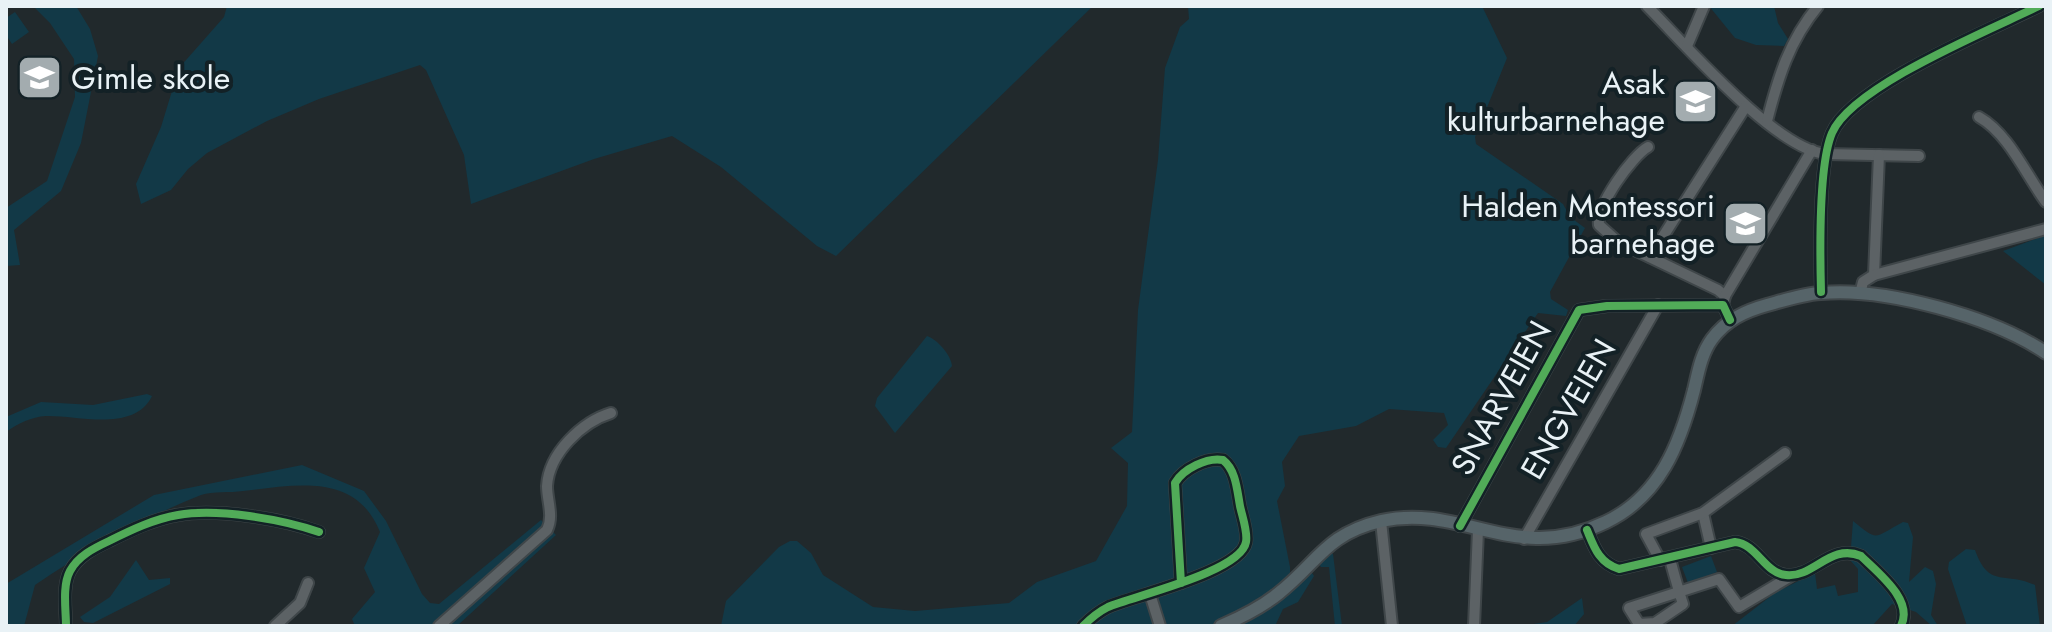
<svg xmlns="http://www.w3.org/2000/svg" width="2052" height="632" viewBox="0 0 2052 632" font-family="Jost,sans-serif">
	<style>
		.green { fill: #123947 }
		.lines { fill: none; stroke-linecap: round; stroke-linejoin: round }
		.minor-casing { stroke: #3f4649; stroke-width: 14 }
		.major-casing { stroke: #3f4649; stroke-width: 16 }
		.minor { stroke: #5c6265; stroke-width: 10 }
		.major { stroke: #566469; stroke-width: 12 }
		.cycleway-casing { stroke: #132126; stroke-width: 13 }
		.cycleway { stroke: #51ab58; stroke-width: 8 }
		.labels { text-anchor: middle; stroke-width: 8; stroke-linejoin: round; paint-order: stroke }
		.poi-label { font-size: 32px; fill: #e9f2f6; stroke: #132126; text-anchor: end }
		.street-label { font-size: 32px; fill: #e9f2f6; stroke: #132126 }
	</style>
	<rect width="100%" height="100%" fill="#21292c"/>
	<!-- green -->
	<g class="green">
		<polygon points="33,6 76,6 90,29 98,56 81,143 61,191 14,230 20,265 6,266 6,208 47,181 75,97 74,59 50,23"/>
		<polygon points="227,6 1093,6 836,256 817,246 721,167 672,136 594,159 471,204 464,155 426,70 420,65 319,99 267,121 207,153 188,169 171,190 141,204 136,184 161,127 179,68 224,17"/>
		<polygon points="1188,6 1482,6 1507,58 1475,137 1476,144 1563,204 1570,217 1585,228 1550,292 1551,299 1568,310 1566,316 1538,313 1446,448 1438,447 1433,440 1448,425 1444,413 1389,409 1356,426 1299,436 1282,462 1285,486 1277,501 1290,567 1290,589 1310,570 1314,576 1298,602 1283,609 1275,626 721,626 726,601 779,547 790,541 797,541 811,553 823,575 873,607 915,611 1009,603 1037,582 1096,561 1127,506 1128,463 1111,448 1132,432 1138,310 1158,160 1165,68 1180,27 1189,19"/>
		<polygon points="1709,6 1774,6 1778,23 1788,39 1784,46 1756,45 1735,38"/>
		<polygon points="15,12 29,32 12,44 6,35 6,18"/>
		<polygon points="2046,235 2046,285 2003,251"/>
		<path d="M927,336C937,339 951,355 952,366L895,433L875,406L877,398Z"/>
		<path d="M147,394L152,396C134,433 77,415 46,416C31,417 19,423 6,432V417L41,402L93,405Z"/>
		<path d="M302,465L364,491L386,521L422,594L430,603L439,604L541,520L556,535L457,626H355L352,619L375,592L364,568L380,532C356,472 296,485 243,491C230,493 213,491 201,495C141,519 88,549 35,585L24,626H6V584L154,495Z"/>
		<path d="M1853,521C1879,542 1873,538 1903,522L1908,523L1913,537L1909,582L1925,567L1933,571L1936,584L1931,615L1938,626H1932L1916,612L1892,604L1872,626H1732L1776,592L1815,573L1817,589L1835,585L1838,596L1858,592V569L1850,560Z"/>
		<path d="M1966,549L1975,550C1989,589 2004,571 2035,585L2040,626H1967L1948,569L1949,562Z"/>
		<polygon points="1328,554 1333,554 1342,626 1335,626 1329,567 1321,567 1317,562"/>
		<polygon points="1711,556 1717,572 1688,583 1682,567"/>
		<polygon points="136,560 149,580 170,578 170,584 93,623 84,622 80,617 110,597"/>
		<polygon points="1582,598 1584,614 1574,626 1521,626 1547,622"/>
	</g>
	<g class="lines">
		<defs>
			<g id="minor">
				<path d="M1647,6C1684,43 1775,149 1826,154L1919,156"/>
				<polyline points="1687,46 1704,6"/>
				<path d="M1979,117C2009,134 2026,175 2046,202"/>
				<path d="M1767,121C1778,78 1789,41 1818,6"/>
				<path d="M1648,147C1632,156 1596,206 1599,225L1618,242L1718,290L1725,296L1723,305"/>
				<polyline points="1650,257 1746,106"/>
				<polyline points="1874,275 1879,155"/>
				<path d="M1821,292C1820,254 1818,166 1832,133C1852,86 1990,30 2039,6"/>
				<polyline points="1860,294 1863,282 1874,275 2046,229"/>
				<polyline points="1725,296 1812,150"/>
				<polyline points="1703,513 1711,548"/>
				<polyline points="1381,521 1392,626"/>
				<polyline points="1460,526 1579,310 1607,306 1723,305 1730,320"/>
				<path d="M1587,530C1594,547 1599,563 1619,569L1735,542C1757,544 1764,573 1786,575C1814,578 1830,543 1861,556C1878,573 1914,600 1901,626"/>
				<polyline points="1524,539 1658,305"/>
				<path d="M1670,559C1674,574 1678,589 1683,604L1655,623L1639,624L1629,608L1719,579L1739,607L1791,576"/>
				<polyline points="1660,560 1646,534 1703,513 1785,453"/>
				<polyline points="1150,594 1160,626"/>
				<path d="M66,626C66,610 62,586 70,571C78,556 94,548 109,541C131,530 154,519 178,515C217,508 282,519 319,532"/>
				<polyline points="275,626 300,603 308,583"/>
				<path d="M439,626L547,530C554,516 547,501 547,486C549,453 582,422 611,413"/>
				<path d="M1083,626C1090,619 1098,612 1108,607C1133,596 1241,572 1246,542C1248,532 1242,516 1240,506C1237,490 1236,470 1223,460C1207,457 1183,469 1175,483L1181,583"/>
				<polyline points="1474,626 1478,530"/>
			</g>
			<path id="major" d="M1221,626C1242,617 1262,607 1279,593C1318,562 1326,534 1381,521C1463,503 1515,566 1606,522C1660,496 1680,444 1694,390C1698,373 1701,354 1712,339C1726,320 1745,311 1767,305C1785,300 1803,294 1821,293C1885,287 1993,317 2046,353"/>
		</defs>
		<!-- minor casing -->
		<use href="#minor" class="minor-casing"/>
		<!-- major casing -->
		<use href="#major" class="major-casing"/>
		<!-- minor -->
		<use href="#minor" class="minor"/>
		<!-- major -->
		<use href="#major" class="major"/>
		<defs>
			<g id="cycleway">
				<path d="M1821,292C1820,254 1818,166 1832,133C1852,86 1990,30 2039,6"/>
				<polyline points="1460,526 1579,310 1607,306 1723,305 1730,320"/>
				<path d="M1587,530C1594,547 1599,563 1619,569L1735,542C1757,544 1764,573 1786,575C1814,578 1830,543 1861,556C1878,573 1914,600 1901,626"/>
				<path d="M66,626C66,610 62,586 70,571C78,556 94,548 109,541C131,530 154,519 178,515C217,508 282,519 319,532"/>
				<path d="M1083,626C1090,619 1098,612 1108,607C1133,596 1241,572 1246,542C1248,532 1242,516 1240,506C1237,490 1236,470 1223,460C1207,457 1183,469 1175,483L1181,583"/>
			</g>
		</defs>
		<!-- cycleway casing -->
		<use href="#cycleway" class="cycleway-casing"/>
		<!-- cycleway -->
		<use href="#cycleway" class="cycleway"/>
	</g>
	<!-- icons -->
	<defs>
		<symbol id="school-square" viewBox="-11 -11 22 22"><rect x="-9" y="-9" width="18" height="18" rx="4" fill="#a3acaf" stroke="#132126"/><path d="M0-5L7-2L0 1L-7-2ZM-4 1L0 2.5L4 1V4Q0 6-4 4Z" fill="#fff"/></symbol>
	</defs>
	<g fill-rule="evenodd">
		<use href="#school-square" x="14" y="52" width="51" height="51"/>
		<use href="#school-square" x="1670" y="76" width="51" height="51"/>
		<use href="#school-square" x="1720" y="198" width="51" height="51"/>
	</g>
	<g class="labels">
		<!-- poi labels -->
		<g class="poi-label">
			<text x="71" y="89" text-anchor="start">Gimle skole</text>
			<text x="1665" y="94">Asak<tspan x="1665" dy="37">kulturbarnehage</tspan></text>
			<text x="1715" y="217">Halden Montessori<tspan x="1715" dy="37">barnehage</tspan></text>
		</g>
		<!-- street labels -->
		<g class="street-label">
			<text transform="translate(1501 398) rotate(-61)" y="11">SNARVEIEN</text>
			<text transform="translate(1568 409) rotate(-60)" y="11">ENGVEIEN</text>
		</g>
	</g>
	<!-- border -->
	<rect width="2052" height="632" fill="none" stroke="#e9f2f6" stroke-width="16"/>
</svg>
